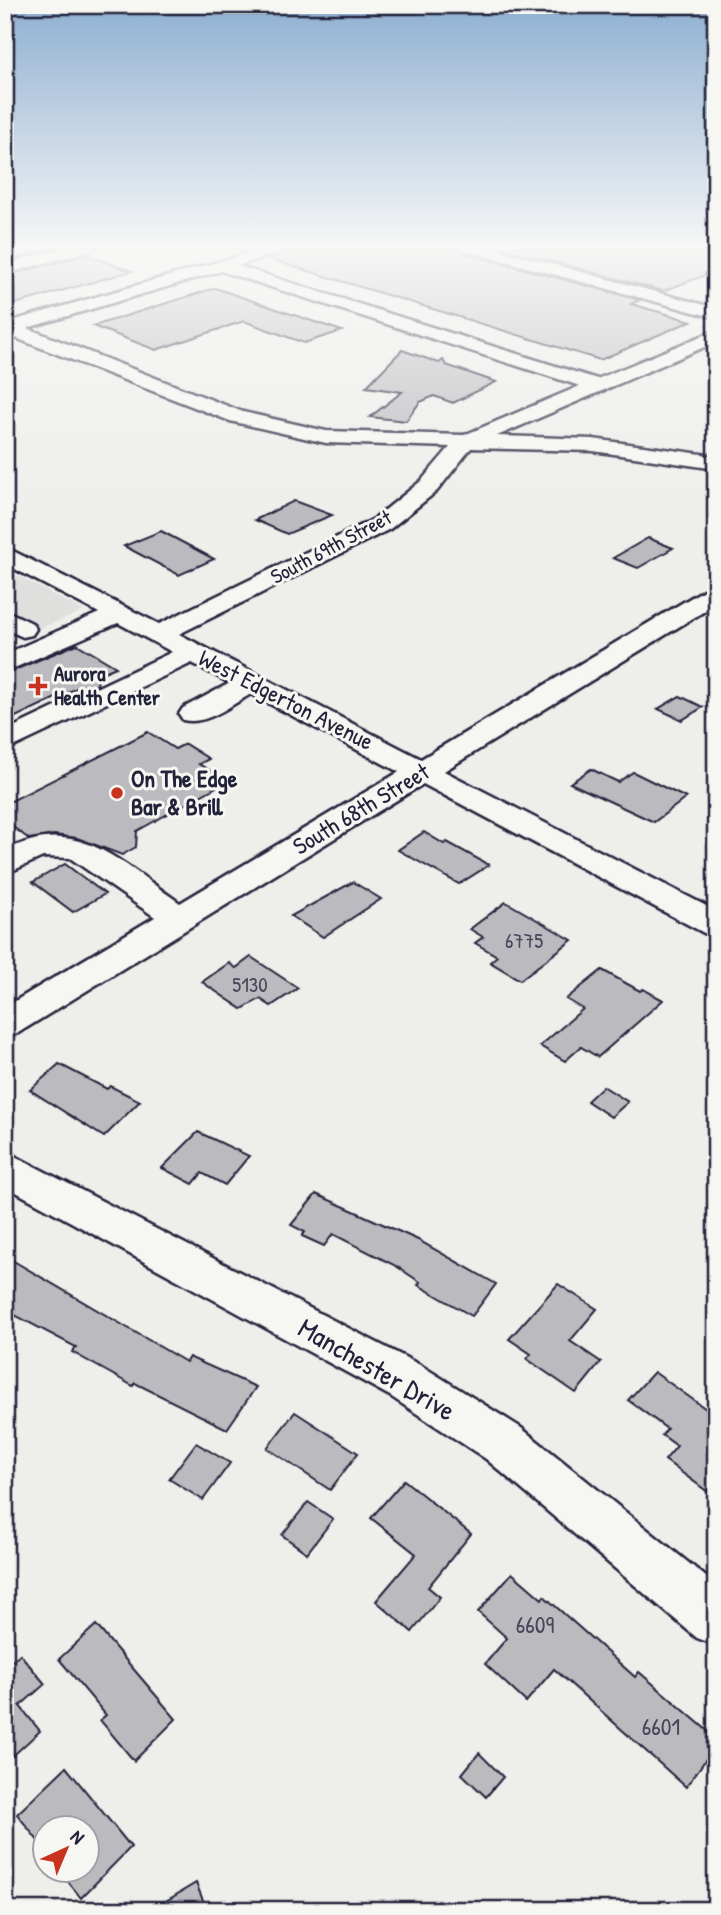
<svg xmlns="http://www.w3.org/2000/svg" width="721" height="1915" viewBox="0 0 721 1915" font-family="'Patrick Hand',sans-serif">
	<style>
		.built { fill: #dfdfde }
		.building { fill: #bbbbbf; stroke: #22223b; stroke-width: 2 }
		.lines { fill: none; stroke-linecap: round; stroke-linejoin: round }
		.minor-casing { stroke: #22223b; stroke-width: 5 }
		.minor { fill: #f6f6f2; fill-rule: evenodd }
		.poi-dot { fill: #c8321e; stroke: #f6f6f2; stroke-width: 2.5 }
		.labels { text-anchor: middle; stroke-width: 6; stroke-linejoin: round; paint-order: stroke }
		.far-street-label { font-size: 21px; fill: #22223b; stroke: #f6f6f2 }
		.far-poi-label { font-size: 21px; font-weight: bold; fill: #22223b; stroke: #f6f6f2; text-anchor: start }
		.number-label { font-size: 21px; fill: #48485c }
		.street-label { font-size: 24px; fill: #22223b; stroke: #f6f6f2 }
		.poi-label { font-size: 24px; font-weight: bold; fill: #22223b; stroke: #f6f6f2; text-anchor: start }
		.near-number-label { font-size: 24px; fill: #48485c }
		.near-street-label { font-size: 28px; fill: #22223b; stroke: #f6f6f2 }
	</style>
	<rect width="100%" height="100%" fill="#eeeeeb"/>
	<filter id="ink" filterUnits="userSpaceOnUse"><feTurbulence type="fractalNoise" baseFrequency=".0143" numOctaves="2"/><feDisplacementMap in="SourceGraphic" scale="14" xChannelSelector="R" yChannelSelector="G"/><feConvolveMatrix kernelMatrix="1 2 1 2 8 2 1 2 1" color-interpolation-filters="sRGB"/></filter>
	<g filter="url(#ink)">
		<!-- built -->
		<polygon class="built" points="5,569 63,600 84,611 5,642"/>
		<!-- building -->
		<g class="building">
			<polygon points="5,247 59,247 5,261"/>
			<polygon points="298,247 459,247 463,253 640,300 631,304 691,321 600,360 269,259"/>
			<polygon points="498,247 716,247 716,271 663,291"/>
			<polygon points="86,255 132,271 5,307 5,299 15,283 5,279 5,276"/>
			<polygon points="215,288 288,313 342,331 304,343 244,321 156,350 93,326"/>
			<polygon points="402,350 439,363 443,360 446,365 496,382 453,403 434,396 420,402 406,421 370,417 402,392 366,387"/>
			<polygon points="294,501 332,515 287,534 255,520"/>
			<polygon points="161,531 214,559 179,575 124,546"/>
			<polygon points="648,538 673,548 638,568 613,558"/>
			<polygon points="77,644 116,667 99,674 97,685 79,687 5,722 5,674"/>
			<polygon points="680,696 703,707 682,720 658,709"/>
			<polygon points="148,732 175,749 185,744 209,759 199,764 227,781 137,831 136,847 122,855 77,838 54,835 29,839 5,821 5,804"/>
			<polygon points="591,769 618,782 633,772 686,798 654,822 570,783"/>
			<polygon points="424,832 444,844 447,842 489,865 459,884 398,850"/>
			<polygon points="65,864 105,894 73,912 33,882"/>
			<polygon points="353,882 381,899 323,937 291,916"/>
			<polygon points="506,902 572,940 520,980 490,962 497,956 475,943 483,937 470,929"/>
			<polygon points="251,957 298,988 271,1006 260,999 242,1009 202,982 229,963 236,968"/>
			<polygon points="602,970 640,991 643,989 663,1000 598,1057 581,1047 565,1061 540,1046 583,1009 566,999"/>
			<polygon points="59,1064 107,1089 110,1086 140,1101 104,1137 30,1090"/>
			<polygon points="603,1086 628,1102 611,1117 587,1101"/>
			<polygon points="198,1132 249,1156 225,1185 202,1173 193,1184 162,1168"/>
			<polygon points="316,1194 418,1240 496,1284 472,1316 418,1285 420,1282 396,1266 333,1234 324,1246 302,1236 305,1232 291,1225"/>
			<polygon points="5,1256 186,1362 189,1357 256,1387 227,1429 135,1383 133,1386 72,1352 76,1347 5,1310"/>
			<polygon points="558,1284 597,1309 570,1341 601,1362 576,1393 527,1359 531,1354 509,1339"/>
			<polygon points="654,1372 716,1416 716,1498 665,1460 677,1446 662,1435 667,1429 628,1400"/>
			<polygon points="295,1412 358,1453 330,1490 267,1448"/>
			<polygon points="196,1443 230,1463 203,1500 169,1479"/>
			<polygon points="404,1480 471,1534 428,1587 440,1597 412,1632 376,1601 416,1554 371,1518"/>
			<polygon points="308,1502 333,1519 307,1553 282,1535"/>
			<polygon points="512,1573 542,1599 544,1596 635,1677 639,1672 716,1738 716,1745 686,1787 554,1669 526,1702 485,1664 507,1638 478,1612"/>
			<polygon points="96,1625 176,1719 134,1761 100,1720 106,1715 59,1659"/>
			<polygon points="20,1654 45,1684 20,1706 40,1731 5,1763 5,1667"/>
			<polygon points="479,1753 503,1777 486,1797 462,1774"/>
			<polygon points="66,1767 131,1847 81,1898 59,1870 88,1870 88,1828 46,1828 46,1851 17,1814"/>
			<polygon points="196,1883 207,1910 151,1910"/>
		</g>
		<g class="lines">
			<defs>
				<g id="minor">
					<polygon points="69,247 95,247 93,250 5,274 5,264"/>
					<path d="M270,247H295L238,266L597,379L716,330V342L497,436L593,439L716,456V469L593,451L471,448L437,491L390,529L179,634L421,759L707,588L716,586V604L444,771L716,911V936L704,933L423,784L18,1033L5,1037V1007L155,917L70,858L43,857L5,874V851C77,813 122,864 180,903L399,772L251,694C231,705 206,726 183,720L179,714L183,708L230,683L192,663L5,751V731L172,652L118,623L5,672V654L99,613L5,564V547L159,624L374,519L421,481L450,447L326,443L230,421L5,334V323ZM221,271L580,386L464,435L326,431L243,412L27,328Z"/>
					<polygon points="462,247 488,247 716,308 716,318 464,250"/>
					<polygon points="5,610 32,623 36,629 32,635 23,637 5,629"/>
					<polygon points="5,1151 422,1366 520,1427 716,1585 716,1645 697,1638 486,1459 390,1396 5,1186"/>
				</g>
			</defs>
			<!-- minor casing -->
			<use href="#minor" class="minor-casing"/>
			<!-- minor -->
			<use href="#minor" class="minor"/>
		</g>
	</g>
	<!-- sky -->
	<linearGradient id="sky" x2="0" y2="1"><stop stop-color="#8eafd1"/><stop offset="0.48" stop-color="#f7f7f6"/><stop offset="1" stop-color="#f7f7f6" stop-opacity="0"/></linearGradient>
	<rect width="721" height="515" fill="url(#sky)"/>
	<!-- markers -->
	<g class="poi-dot">
		<path d="M34.5 675.5h7v7h7v7h-7v7h-7v-7h-7v-7h7z"/>
		<circle cx="117" cy="793" r="7"/>
	</g>
	<g class="labels">
		<!-- far-street labels -->
		<g class="far-street-label">
			<text transform="translate(331 547) rotate(-28)" y="7">South 69th Street</text>
		</g>
		<!-- far-poi labels -->
		<g class="far-poi-label">
			<text x="54" y="681">Aurora<tspan x="54" dy="24">Health Center</tspan></text>
		</g>
		<!-- number labels -->
		<g class="number-label">
			<text x="524" y="948">6775</text>
			<text x="250" y="992">5130</text>
		</g>
		<!-- street labels -->
		<g class="street-label">
			<text transform="translate(286 700) rotate(27)" y="8">West Edgerton Avenue</text>
			<text transform="translate(361 809) rotate(-31)" y="8">South 68th Street</text>
		</g>
		<!-- poi labels -->
		<g class="poi-label">
			<text x="131" y="787">On The Edge<tspan x="131" dy="28">Bar &amp; Brill</tspan></text>
		</g>
		<!-- near-number labels -->
		<g class="near-number-label">
			<text x="535" y="1633">6609</text>
			<text x="661" y="1735">6601</text>
		</g>
		<!-- near-street labels -->
		<g class="near-street-label">
			<text transform="translate(377 1369) rotate(30)" y="10">Manchester Drive</text>
		</g>
	</g>
	<!-- margin -->
	<rect width="721" height="1915" fill="none" stroke="#f6f6f2" stroke-width="28"/>
	<rect x="14" y="14" width="693" height="1887" fill="none" stroke="#22223b" stroke-width="2.5" filter="url(#ink)"/>
	<!-- north arrow -->
	<g transform="translate(66 1849) rotate(44)"><circle r="33" fill="#f6f6f2" stroke="#a1a1a9" stroke-width="2"/>
	<path d="M0-5L12 26L0 18L-12 26Z" fill="#c8321e"/>
	<text y="-10" font-size="19" font-weight="bold" text-anchor="middle" fill="#22223b">N</text>
	</g>
</svg>
